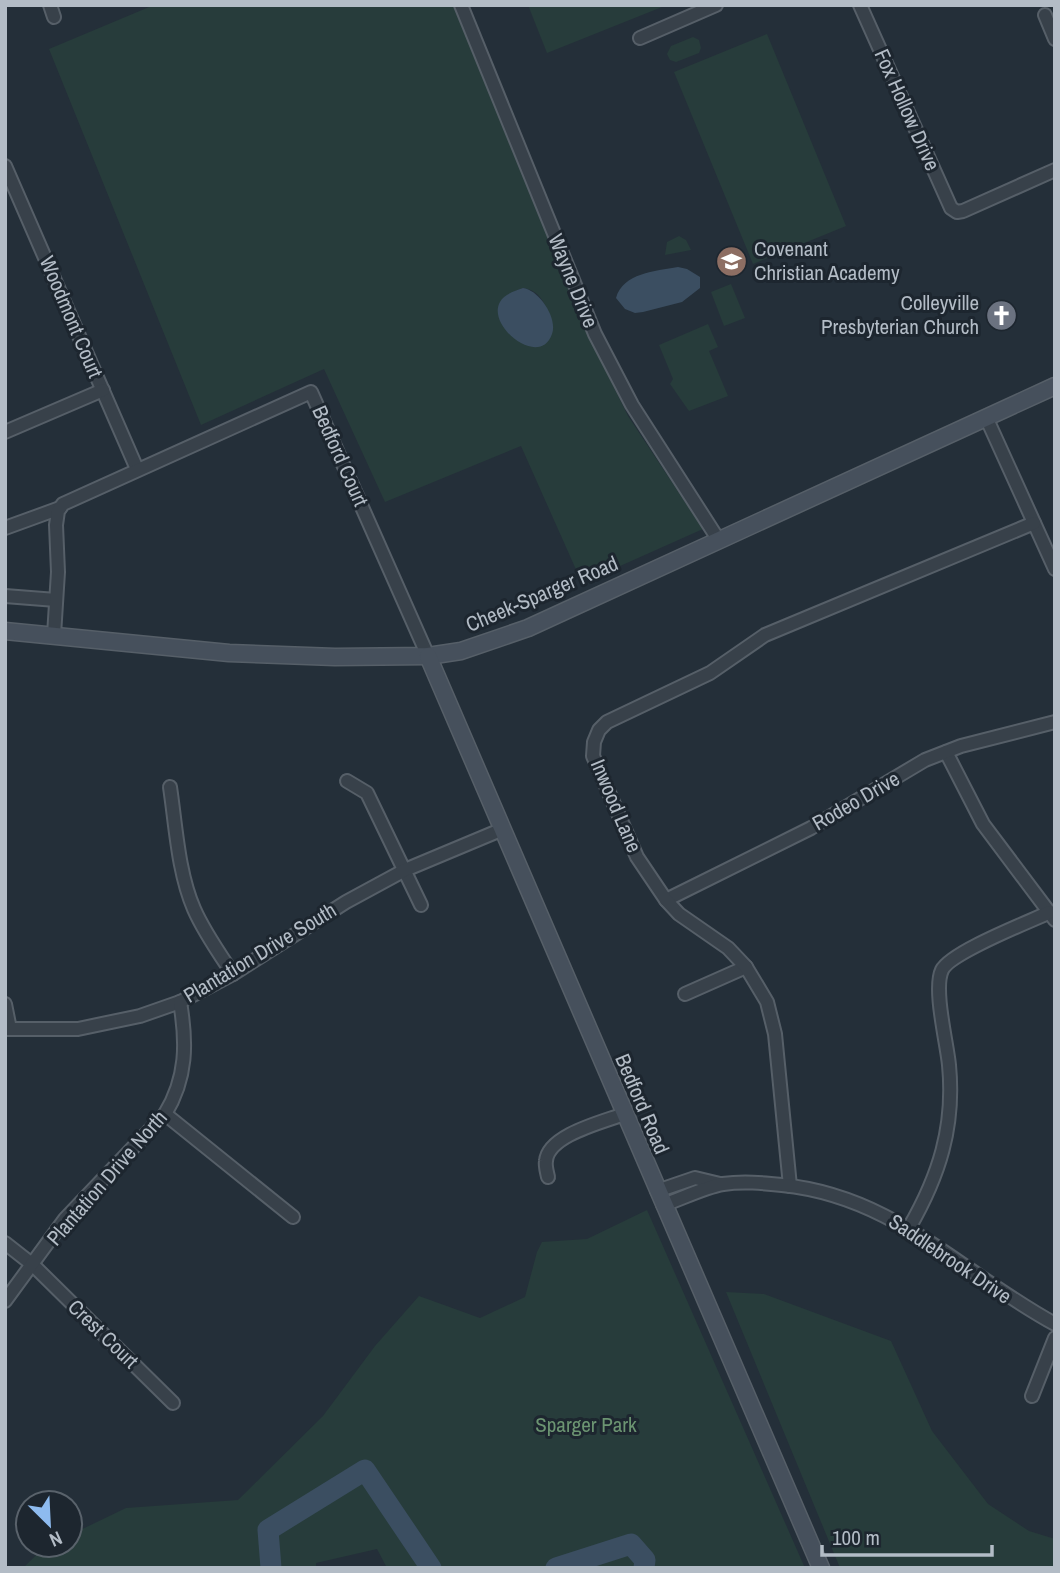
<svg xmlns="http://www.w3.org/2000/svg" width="1060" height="1573" viewBox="0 0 1060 1573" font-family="'Archivo Narrow',sans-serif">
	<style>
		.green { fill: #273c3b; fill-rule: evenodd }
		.water { fill: #3b4e61 }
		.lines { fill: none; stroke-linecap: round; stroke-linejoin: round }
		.river { stroke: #3b4e61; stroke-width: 21 }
		.street-casing { stroke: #565f68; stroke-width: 16 }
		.secondary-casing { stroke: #565f68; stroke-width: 19 }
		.street { stroke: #38414a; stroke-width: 12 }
		.secondary { stroke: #46505c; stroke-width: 16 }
		.labels { text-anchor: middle; stroke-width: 6; stroke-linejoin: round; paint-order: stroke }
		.street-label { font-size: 21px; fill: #b3bcc6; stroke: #1d262f }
		.poi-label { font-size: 21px; fill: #b3bcc6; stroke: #1d262f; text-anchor: start }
		.park-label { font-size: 21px; fill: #6c9572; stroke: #1d262f }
	</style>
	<rect width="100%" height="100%" fill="#242f39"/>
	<!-- green -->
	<g class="green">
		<path d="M154,5H454L584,326L628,416L703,529L582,583L521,446L385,502L324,369L201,425L49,49ZM523,288C541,290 546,306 551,321L508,332C492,309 498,297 523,288Z"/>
		<polygon points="528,5 667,5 547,53"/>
		<polygon points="767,34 846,226 753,264 674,72"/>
		<polygon points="693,37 699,40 701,48 699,53 676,62 670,60 667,54 671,46"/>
		<polygon points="679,236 686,240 691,250 665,255 667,242"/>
		<polygon points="731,284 745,318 724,326 711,292"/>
		<polygon points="708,324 718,347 709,351 728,396 689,411 670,384 673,379 659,345"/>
		<path d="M647,1210L805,1568H387L377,1549L316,1563V1568H23C42,1550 43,1545 70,1545V1535L126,1508L238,1500L323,1416L375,1346L419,1296L480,1318L525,1297L537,1252L542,1242L587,1239Z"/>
		<polygon points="726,1292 764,1294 891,1341 932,1431 988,1504 1029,1531 1055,1539 1055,1568 840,1568"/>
	</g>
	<!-- water -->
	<g class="water">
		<path d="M678,267L687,269L700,277V288L682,302L643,312L635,313L625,309L616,298C623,273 655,271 678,267Z"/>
		<path d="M523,288C539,290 558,318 552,334C540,369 486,326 500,302C504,294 515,291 523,288Z"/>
	</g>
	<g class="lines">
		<!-- river -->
		<g class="river">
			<polyline points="271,1568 268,1530 365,1470 431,1568"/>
			<polyline points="556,1568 631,1544 645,1560 644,1568"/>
		</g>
		<defs>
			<g id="street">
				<polyline points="50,5 54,17"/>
				<polyline points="461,5 595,334 632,405 718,539"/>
				<polyline points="860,5 951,208 957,212 963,211 1055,170"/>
				<polyline points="1045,15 1055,39"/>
				<polyline points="640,38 716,5"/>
				<polyline points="5,166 137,469"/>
				<polyline points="986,417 1055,569"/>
				<polyline points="5,432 103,390"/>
				<polyline points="5,528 60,508"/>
				<polyline points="5,596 56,600"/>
				<polyline points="54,635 58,572 56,525 58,511 63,504 311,392 428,656"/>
				<polyline points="946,752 983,824 1055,920"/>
				<polyline points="347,781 367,793 421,905"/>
				<path d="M170,787C176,827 178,872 194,909C204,932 219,953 233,974"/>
				<polyline points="666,900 811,828 925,760 961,746 1055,722"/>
				<polyline points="685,994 746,967"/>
				<polyline points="5,1004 10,1029"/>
				<polyline points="5,1029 78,1029 140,1016 180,1002 233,974 346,902 405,870 503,829"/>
				<polyline points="165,1114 293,1217"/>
				<path d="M548,1177C547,1172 545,1166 546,1161C548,1135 603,1122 624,1114"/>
				<polyline points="790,1186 775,1034 767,1002 746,967 728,948 679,914 666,900 637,857 593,756 594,742 599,730 607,722 710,673 765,635 1034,523"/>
				<polyline points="657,1191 695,1178 720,1184"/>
				<path d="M663,1205C681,1199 705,1187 723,1184C743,1181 763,1183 782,1185C894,1196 961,1273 1055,1324"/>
				<path d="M909,1228C939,1176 955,1127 949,1065C947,1043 933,989 942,970C951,952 1029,922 1050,912"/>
				<polyline points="5,1243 33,1265 173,1403"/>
				<path d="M5,1301L65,1219L165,1114C187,1078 187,1043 180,1002"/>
				<polyline points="1032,1396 1055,1338"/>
			</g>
			<g id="secondary">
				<polyline points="5,631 229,653 335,657 428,656 461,651 528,628 1055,386"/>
				<polyline points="428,656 821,1568"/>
			</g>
		</defs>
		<!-- street casing -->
		<use href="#street" class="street-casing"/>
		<!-- secondary casing -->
		<use href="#secondary" class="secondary-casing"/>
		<!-- street -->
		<use href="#street" class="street"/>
		<!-- secondary -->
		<use href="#secondary" class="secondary"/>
	</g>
	<!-- icons -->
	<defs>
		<symbol id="school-disc" viewBox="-11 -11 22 22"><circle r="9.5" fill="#8d6e63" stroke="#1d262f"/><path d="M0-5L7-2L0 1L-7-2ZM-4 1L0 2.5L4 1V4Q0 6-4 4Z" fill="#fff"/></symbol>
		<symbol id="church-disc" viewBox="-11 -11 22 22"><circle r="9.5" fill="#6b7280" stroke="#1d262f"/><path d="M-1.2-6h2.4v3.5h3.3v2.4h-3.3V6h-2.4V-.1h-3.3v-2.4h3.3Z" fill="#fff"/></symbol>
	</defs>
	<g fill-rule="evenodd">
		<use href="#school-disc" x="714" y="244" width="35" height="35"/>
		<use href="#church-disc" x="984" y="298" width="35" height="35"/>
	</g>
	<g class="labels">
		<!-- street labels -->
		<g class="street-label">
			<text transform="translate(907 110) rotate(66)" y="7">Fox Hollow Drive</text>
			<text transform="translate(573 281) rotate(68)" y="7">Wayne Drive</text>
			<text transform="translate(71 317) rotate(67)" y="7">Woodmont Court</text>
			<text transform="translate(340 456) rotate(66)" y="7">Bedford Court</text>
			<text transform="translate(542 594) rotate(-23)" y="7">Cheek-Sparger Road</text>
			<text transform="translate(856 801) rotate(-30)" y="7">Rodeo Drive</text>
			<text transform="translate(616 806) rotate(67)" y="7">Inwood Lane</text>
			<text transform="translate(260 953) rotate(-31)" y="7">Plantation Drive South</text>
			<text transform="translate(642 1104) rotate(67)" y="7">Bedford Road</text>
			<text transform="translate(107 1178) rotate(-49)" y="7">Plantation Drive North</text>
			<text transform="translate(950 1259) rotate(34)" y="7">Saddlebrook Drive</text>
			<text transform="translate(103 1334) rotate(44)" y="7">Crest Court</text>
		</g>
		<!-- poi labels -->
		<g class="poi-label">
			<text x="754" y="256">Covenant<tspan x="754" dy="24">Christian Academy</tspan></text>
			<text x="979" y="310" text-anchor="end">Colleyville<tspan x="979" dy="24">Presbyterian Church</tspan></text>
		</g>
		<!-- park labels -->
		<g class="park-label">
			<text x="586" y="1432">Sparger Park</text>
		</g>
	</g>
	<!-- border -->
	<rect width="1060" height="1573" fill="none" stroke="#b3bcc6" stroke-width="14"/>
	<!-- north arrow -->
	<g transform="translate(49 1524) rotate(156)"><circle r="33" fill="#1d262f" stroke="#59626b" stroke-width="2"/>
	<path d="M0-5L12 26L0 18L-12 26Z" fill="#8ebbef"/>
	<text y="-10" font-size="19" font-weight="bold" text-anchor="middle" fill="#b3bcc6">N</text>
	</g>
	<!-- scale -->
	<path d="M822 1545v10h170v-10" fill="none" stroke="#b3bcc6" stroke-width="3.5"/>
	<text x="832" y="1545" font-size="21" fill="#b3bcc6" stroke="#1d262f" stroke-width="5" paint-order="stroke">100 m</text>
</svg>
